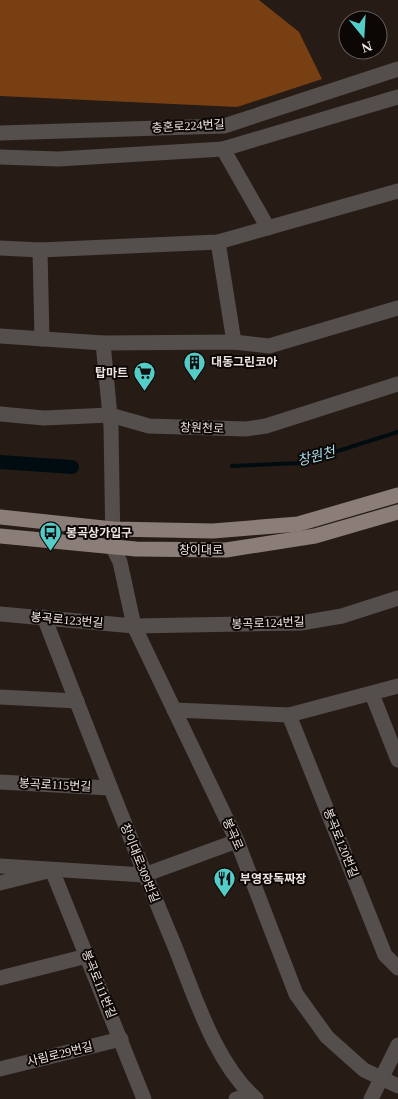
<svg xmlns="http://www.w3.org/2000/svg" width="398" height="1099" viewBox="0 0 398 1099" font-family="'Times New Roman','Noto Sans KR',serif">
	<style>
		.forest { fill: #773f12 }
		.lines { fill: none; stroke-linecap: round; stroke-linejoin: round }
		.stream { stroke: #010c11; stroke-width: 4 }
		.canal { stroke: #010c11; stroke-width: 14 }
		.minor { stroke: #544e4c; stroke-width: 15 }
		.major { stroke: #8b7d78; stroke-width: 15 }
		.labels { text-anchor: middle; stroke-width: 4; stroke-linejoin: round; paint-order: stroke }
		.street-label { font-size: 12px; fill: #ede5e0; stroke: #0c0705 }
		.poi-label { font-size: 12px; font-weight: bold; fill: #ede5e0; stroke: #0c0705; text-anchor: start }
		.water-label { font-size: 14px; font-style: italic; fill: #aadff2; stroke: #0c0705 }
	</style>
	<rect width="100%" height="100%" fill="#261c15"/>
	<!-- forest -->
	<polygon class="forest" points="0,0 259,0 299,32 322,79 237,107 0,96"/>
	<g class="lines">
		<!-- stream -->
		<polyline class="stream" points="232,466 300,463 398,432"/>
		<!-- canal -->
		<polyline class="canal" points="0,462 72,467"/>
		<!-- minor -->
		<g class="minor">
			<polyline points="0,133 224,126 398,69"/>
			<polyline points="0,157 58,159 223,149"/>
			<polyline points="268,228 223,149 398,97"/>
			<polyline points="218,242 234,342"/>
			<polyline points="0,248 40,250 218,242 398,191"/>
			<polyline points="40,250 42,339"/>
			<polyline points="0,336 103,343 234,342 269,346 398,308"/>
			<polyline points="103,343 111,426 113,548 120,562 134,626 237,841 296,994 327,1037 364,1070 398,1086"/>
			<polyline points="0,414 44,418 110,415 149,426 246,429 266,426 398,384"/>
			<polyline points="0,614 134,626 301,623 342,616 398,598"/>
			<path d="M44,617C86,726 128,835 173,942C194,993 214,1062 256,1099"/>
			<polyline points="372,694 398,760"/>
			<polyline points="0,697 77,701"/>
			<polyline points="174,710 289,715 398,686"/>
			<polyline points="289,715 385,955 398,968"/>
			<polyline points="0,782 110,788"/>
			<polyline points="0,866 144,875 237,841"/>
			<polyline points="0,883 52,870 144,1099"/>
			<polyline points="0,978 87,956"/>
			<polyline points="0,1069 121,1039"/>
			<polyline points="236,1099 252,1095"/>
			<polyline points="371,1099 398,1045"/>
		</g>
		<!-- major -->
		<g class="major">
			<polyline points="0,517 113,529 213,531 298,524 398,495"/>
			<polyline points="0,536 136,549 226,550 315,536 398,512"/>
		</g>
	</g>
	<!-- icons -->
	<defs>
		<symbol id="building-pin" viewBox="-11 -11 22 30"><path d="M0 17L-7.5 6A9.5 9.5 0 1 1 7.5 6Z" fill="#54cdc8" stroke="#0c0705"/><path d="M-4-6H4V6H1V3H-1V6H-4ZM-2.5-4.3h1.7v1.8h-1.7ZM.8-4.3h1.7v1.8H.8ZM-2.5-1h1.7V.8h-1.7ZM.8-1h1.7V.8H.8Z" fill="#111"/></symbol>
		<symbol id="supermarket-pin" viewBox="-11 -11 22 30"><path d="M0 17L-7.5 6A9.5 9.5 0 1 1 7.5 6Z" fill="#54cdc8" stroke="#0c0705"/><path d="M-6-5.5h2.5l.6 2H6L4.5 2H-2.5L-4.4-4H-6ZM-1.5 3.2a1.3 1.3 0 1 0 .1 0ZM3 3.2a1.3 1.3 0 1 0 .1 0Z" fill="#111"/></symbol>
		<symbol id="bus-pin" viewBox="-11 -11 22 30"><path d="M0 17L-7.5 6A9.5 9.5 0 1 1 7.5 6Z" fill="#54cdc8" stroke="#0c0705"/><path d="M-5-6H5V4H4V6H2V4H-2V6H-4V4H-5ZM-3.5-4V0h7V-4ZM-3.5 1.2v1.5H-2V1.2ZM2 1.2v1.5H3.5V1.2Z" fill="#111"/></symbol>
		<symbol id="restaurant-pin" viewBox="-11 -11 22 30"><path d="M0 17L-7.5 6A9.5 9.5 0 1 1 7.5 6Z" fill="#54cdc8" stroke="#0c0705"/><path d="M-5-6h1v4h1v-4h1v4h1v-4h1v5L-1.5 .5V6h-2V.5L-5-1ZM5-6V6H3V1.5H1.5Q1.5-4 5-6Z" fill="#111"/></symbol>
	</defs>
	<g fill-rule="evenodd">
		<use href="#building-pin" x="182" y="350" width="25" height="34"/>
		<use href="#supermarket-pin" x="132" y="360" width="25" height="34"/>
		<use href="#bus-pin" x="38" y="520" width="25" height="34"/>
		<use href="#restaurant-pin" x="212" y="866" width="25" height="34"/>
	</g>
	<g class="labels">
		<!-- street labels -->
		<g class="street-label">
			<text transform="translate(188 126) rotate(-3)" y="4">충혼로224번길</text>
			<text transform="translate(202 428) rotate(2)" y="4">창원천로</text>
			<text x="201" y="554">창이대로</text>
			<text transform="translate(67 620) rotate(5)" y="4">봉곡로123번길</text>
			<text transform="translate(268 623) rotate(-2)" y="4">봉곡로124번길</text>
			<text transform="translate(55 785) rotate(3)" y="4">봉곡로115번길</text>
			<text transform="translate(233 834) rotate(66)" y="4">봉곡로</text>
			<text transform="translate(341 843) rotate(68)" y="4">봉곡로120번길</text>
			<text transform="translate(140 863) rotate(68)" y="4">창이대로309번길</text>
			<text transform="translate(99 984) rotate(68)" y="4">봉곡로111번길</text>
			<text transform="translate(60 1054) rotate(-14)" y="4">사림로29번길</text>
		</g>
		<!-- poi labels -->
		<g class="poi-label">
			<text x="211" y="366">대동그린코아</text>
			<text x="128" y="377" text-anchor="end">탑마트</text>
			<text x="66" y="537">봉곡상가입구</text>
			<text x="240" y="883">부영장독짜장</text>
		</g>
		<!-- water labels -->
		<g class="water-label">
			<text transform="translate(316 456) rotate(-15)" y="5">창원천</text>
		</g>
	</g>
	<!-- north arrow -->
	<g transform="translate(363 35) rotate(162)"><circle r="24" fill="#0c0705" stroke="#66605d"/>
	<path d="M0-4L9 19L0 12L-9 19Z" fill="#54cdc8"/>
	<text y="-8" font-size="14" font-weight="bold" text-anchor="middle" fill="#ede5e0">N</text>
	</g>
</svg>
